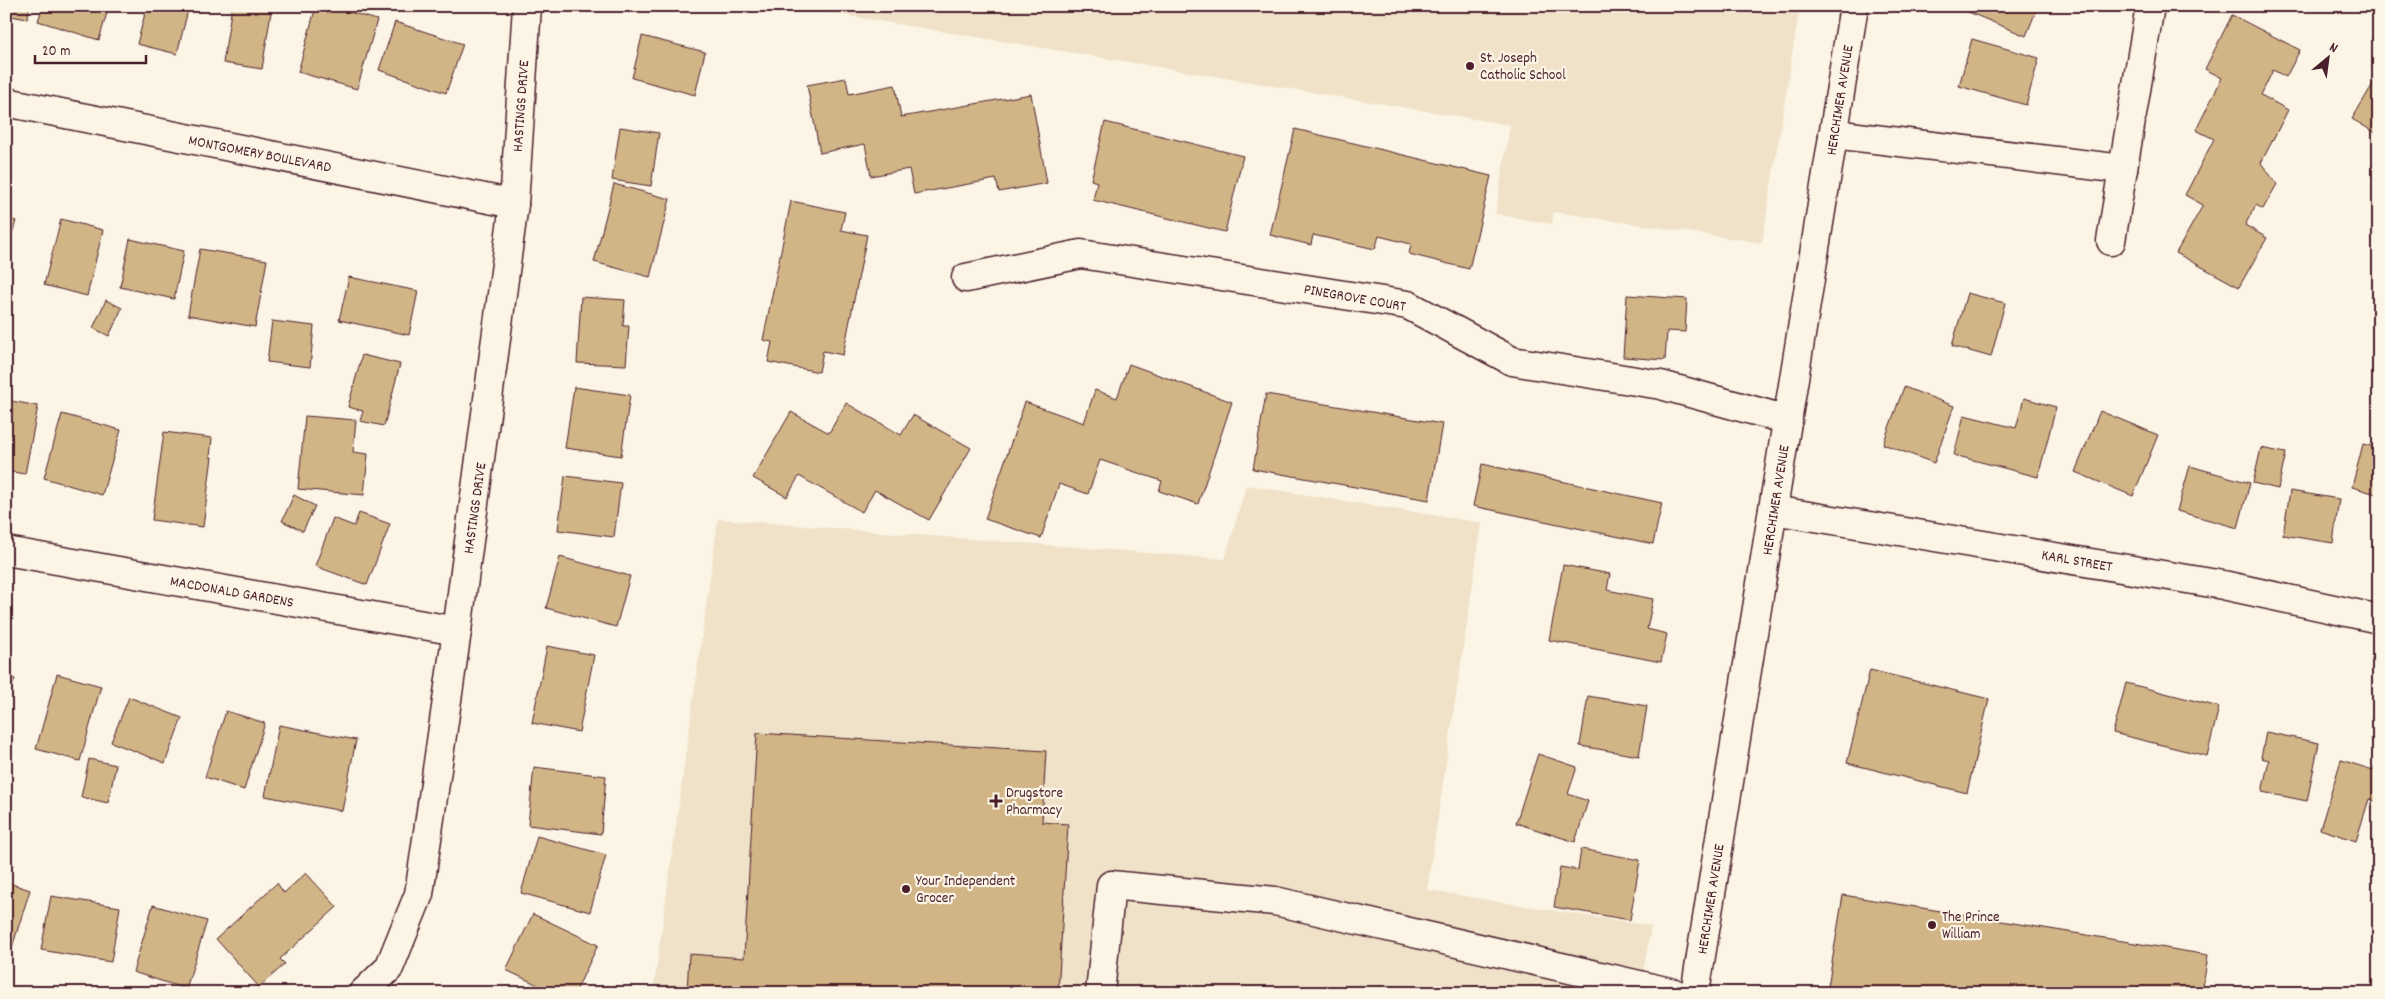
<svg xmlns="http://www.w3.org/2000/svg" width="2385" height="999" viewBox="0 0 2385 999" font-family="Dekko,sans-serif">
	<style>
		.built { fill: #efe2c9 }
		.building { fill: #d2b587; stroke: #4a1f2b }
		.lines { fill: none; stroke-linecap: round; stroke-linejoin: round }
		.minor-casing { stroke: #4a1f2b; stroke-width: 31 }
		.minor { stroke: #fcf5e5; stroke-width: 28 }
		.poi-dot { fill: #4a1f2b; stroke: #fcf5e5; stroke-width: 2 }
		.labels { text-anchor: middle; stroke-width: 4.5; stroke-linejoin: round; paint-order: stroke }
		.poi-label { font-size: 15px; fill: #4a1f2b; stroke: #fcf5e5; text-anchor: start }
		.street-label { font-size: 15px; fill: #4a1f2b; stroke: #fcf5e5 }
	</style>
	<rect width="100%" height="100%" fill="#fcf5e5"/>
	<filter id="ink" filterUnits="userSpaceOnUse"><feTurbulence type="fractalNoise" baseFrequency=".02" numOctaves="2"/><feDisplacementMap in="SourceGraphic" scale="10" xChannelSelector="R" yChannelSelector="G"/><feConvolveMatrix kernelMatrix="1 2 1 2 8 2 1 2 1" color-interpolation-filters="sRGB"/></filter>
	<g filter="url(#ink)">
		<!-- built -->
		<g class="built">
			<polygon points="788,6 1800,6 1762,243 1554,212 1552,224 1495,214 1510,125"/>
			<polygon points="1246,485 1482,523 1427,890 1651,926 1640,993 653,993 718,519 1225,559"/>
		</g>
		<!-- building -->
		<g class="building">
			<polygon points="6,6 30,6 27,19 6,15"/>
			<polygon points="43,6 109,6 99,40 38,21"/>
			<polygon points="147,6 189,6 177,54 137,44"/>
			<polygon points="232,6 272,6 262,69 223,63"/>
			<polygon points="316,6 329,6 377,20 357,89 298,72"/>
			<polygon points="1968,6 2038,6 2026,36 1966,11"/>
			<polygon points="2232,15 2300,50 2286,77 2273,70 2261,95 2288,110 2261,163 2277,184 2263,209 2256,205 2245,225 2267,238 2239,287 2176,253 2203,205 2185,195 2214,139 2196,130 2222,78 2205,69"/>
			<polygon points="395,22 463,44 446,93 379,70"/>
			<polygon points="642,36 705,52 695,95 632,78"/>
			<polygon points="1972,39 2039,58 2026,105 1959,86"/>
			<polygon points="2379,74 2379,135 2352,119"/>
			<polygon points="846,78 849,94 895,85 901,117 1031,94 1047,183 999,192 996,179 914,194 909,169 871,176 865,144 820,153 807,85"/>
			<polygon points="1105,122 1243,156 1225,232 1093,200 1097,182 1091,180"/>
			<polygon points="620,127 659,133 651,186 612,180"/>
			<polygon points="1295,129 1491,176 1469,269 1409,254 1411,244 1379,236 1375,249 1313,235 1311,245 1270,235"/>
			<polygon points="614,184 670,199 650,277 594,262"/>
			<polygon points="791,201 845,212 841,230 867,235 843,355 823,351 819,372 768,362 772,342 763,340"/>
			<polygon points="6,218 16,221 6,253"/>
			<polygon points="61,219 103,230 87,296 44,285"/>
			<polygon points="130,239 184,251 174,299 120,287"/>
			<polygon points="200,249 267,260 255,327 188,315"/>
			<polygon points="349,277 418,291 409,335 339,320"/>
			<polygon points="1967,293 2005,303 1991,357 1952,346"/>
			<polygon points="1627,295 1687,299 1685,332 1667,331 1665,360 1623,357"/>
			<polygon points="581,297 625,300 623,326 629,326 626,365 577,363"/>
			<polygon points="106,300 122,308 109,336 93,328"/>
			<polygon points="272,321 314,326 310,367 267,362"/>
			<polygon points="362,355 400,364 384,426 360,421 363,411 348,407"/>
			<polygon points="1129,364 1232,402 1198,504 1159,491 1162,481 1100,460 1088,494 1059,484 1041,538 985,519 1025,402 1084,423 1095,390 1117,398"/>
			<polygon points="574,387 630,395 621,456 565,448"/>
			<polygon points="1904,387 1954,406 1934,463 1883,444"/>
			<polygon points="1266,394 1442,424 1429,500 1253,469"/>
			<polygon points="2024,398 2056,407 2038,477 1954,455 1964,415 2016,428"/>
			<polygon points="6,400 38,406 25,474 6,471"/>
			<polygon points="846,403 901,435 913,415 971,448 929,520 875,490 862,512 799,476 787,497 753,478 791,412 829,433"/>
			<polygon points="2100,411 2158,435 2133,496 2075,472"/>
			<polygon points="62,414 121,430 102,495 44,478"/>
			<polygon points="305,416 356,420 353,452 368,454 364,495 298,489"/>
			<polygon points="164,432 212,438 210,457 212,457 203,527 152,520"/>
			<polygon points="2363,444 2379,448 2379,482 2376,494 2352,487"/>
			<polygon points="2261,448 2286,453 2278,489 2253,483"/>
			<polygon points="1482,464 1662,503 1653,544 1473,506"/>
			<polygon points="2190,466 2250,483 2238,528 2177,511"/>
			<polygon points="565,476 621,483 614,537 558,530"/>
			<polygon points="2290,491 2339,499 2333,543 2283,535"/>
			<polygon points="294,495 315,506 303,531 282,521"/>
			<polygon points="359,513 390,524 367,585 315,566 333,518 354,526"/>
			<polygon points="2379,530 2379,554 2374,553"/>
			<polygon points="560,557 630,576 616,627 546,608"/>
			<polygon points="1563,565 1610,574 1607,590 1653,599 1647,629 1667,634 1661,662 1549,640"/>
			<polygon points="547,646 594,655 579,732 532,723"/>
			<polygon points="1870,670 1989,699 1967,793 1847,763"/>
			<polygon points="57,674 101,686 80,761 36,749"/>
			<polygon points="6,675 15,679 6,702"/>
			<polygon points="2126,683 2219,707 2207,756 2113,733"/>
			<polygon points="1588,696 1647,706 1639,756 1580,746"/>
			<polygon points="129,697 182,718 165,763 111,742"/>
			<polygon points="226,711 265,723 244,790 205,777"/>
			<polygon points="279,725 356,740 342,811 265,796"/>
			<polygon points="2266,732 2319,743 2307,801 2262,792 2269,760 2261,758"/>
			<polygon points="757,733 1046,751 1042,822 1068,824 1058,993 687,993 689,954 744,958"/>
			<polygon points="1538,754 1577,767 1568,794 1588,801 1575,842 1516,823"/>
			<polygon points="2379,754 2379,802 2369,799 2356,841 2320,829 2341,760 2373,770"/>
			<polygon points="89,759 116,765 108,803 81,797"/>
			<polygon points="534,767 606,776 601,834 528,825"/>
			<polygon points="537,836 606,855 590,912 521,893"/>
			<polygon points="1581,849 1640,860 1630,920 1554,907 1560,867 1578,870"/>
			<polygon points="306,873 337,907 280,959 285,964 259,987 216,939 277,883 284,893"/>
			<polygon points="6,882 30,890 10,954 6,953"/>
			<polygon points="1843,895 2208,955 2202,993 1827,993"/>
			<polygon points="51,896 120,907 111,962 41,950"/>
			<polygon points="153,905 207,921 186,989 133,972"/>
			<polygon points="533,914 598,945 575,993 555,993 506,970"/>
		</g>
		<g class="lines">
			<defs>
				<g id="minor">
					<polyline points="6,102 514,204"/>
					<polyline points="1833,134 2123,169"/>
					<polyline points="2111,241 2150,6"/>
					<polyline points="966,278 1081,254 1408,305 1512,361 1661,385 1788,420"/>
					<polyline points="1773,510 2223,585 2379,619"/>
					<polyline points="6,551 457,631"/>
					<polyline points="363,993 389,968 419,894 457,631 514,204 527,6"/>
					<polyline points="1100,993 1111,885 1275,901 1674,993"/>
					<polyline points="1695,993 1854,6"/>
				</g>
			</defs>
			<!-- minor casing -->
			<use href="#minor" class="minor-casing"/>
			<!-- minor -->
			<use href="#minor" class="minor"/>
		</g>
	</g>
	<!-- markers -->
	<g class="poi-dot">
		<circle cx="1470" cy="66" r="5"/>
		<path d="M993.5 793.5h5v5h5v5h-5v5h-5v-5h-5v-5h5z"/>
		<circle cx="906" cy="889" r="5"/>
		<circle cx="1932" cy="925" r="5"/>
	</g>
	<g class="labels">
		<!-- poi labels -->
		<g class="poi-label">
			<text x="1480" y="62">St. Joseph<tspan x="1480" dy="17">Catholic School</tspan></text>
			<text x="1006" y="797">Drugstore<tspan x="1006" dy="17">Pharmacy</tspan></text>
			<text x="916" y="885">Your Independent<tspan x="916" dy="17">Grocer</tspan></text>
			<text x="1942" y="921">The Prince<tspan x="1942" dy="17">William</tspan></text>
		</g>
		<!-- street labels -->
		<g class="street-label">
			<text transform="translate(1839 100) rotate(-81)" y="5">HERCHIMER AVENUE</text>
			<text transform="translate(520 106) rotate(-86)" y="5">HASTINGS DRIVE</text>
			<text transform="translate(260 153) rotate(11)" y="5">MONTGOMERY BOULEVARD</text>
			<text transform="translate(1355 297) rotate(10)" y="5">PINEGROVE COURT</text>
			<text transform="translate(1775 500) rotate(-81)" y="5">HERCHIMER AVENUE</text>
			<text transform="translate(474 508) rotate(-82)" y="5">HASTINGS DRIVE</text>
			<text transform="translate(2077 560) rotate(10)" y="5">KARL STREET</text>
			<text transform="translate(232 591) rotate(10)" y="5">MACDONALD GARDENS</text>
			<text transform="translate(1710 899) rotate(-81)" y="5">HERCHIMER AVENUE</text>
		</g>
	</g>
	<!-- margin -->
	<rect width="2385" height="999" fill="none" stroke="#fcf5e5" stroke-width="25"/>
	<rect x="12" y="12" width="2360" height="974" fill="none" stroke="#4a1f2b" stroke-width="2" filter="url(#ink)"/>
	<!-- north arrow -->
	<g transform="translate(2328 58) rotate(29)" stroke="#fcf5e5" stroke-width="4" paint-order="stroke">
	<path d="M0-4L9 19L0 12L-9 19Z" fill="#4a1f2b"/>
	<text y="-8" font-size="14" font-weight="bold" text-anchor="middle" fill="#4a1f2b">N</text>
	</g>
	<!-- scale -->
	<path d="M35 55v8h111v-8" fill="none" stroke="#4a1f2b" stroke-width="2.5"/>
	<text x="42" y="55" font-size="15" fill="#4a1f2b" stroke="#fcf5e5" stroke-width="4" paint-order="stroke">20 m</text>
</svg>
